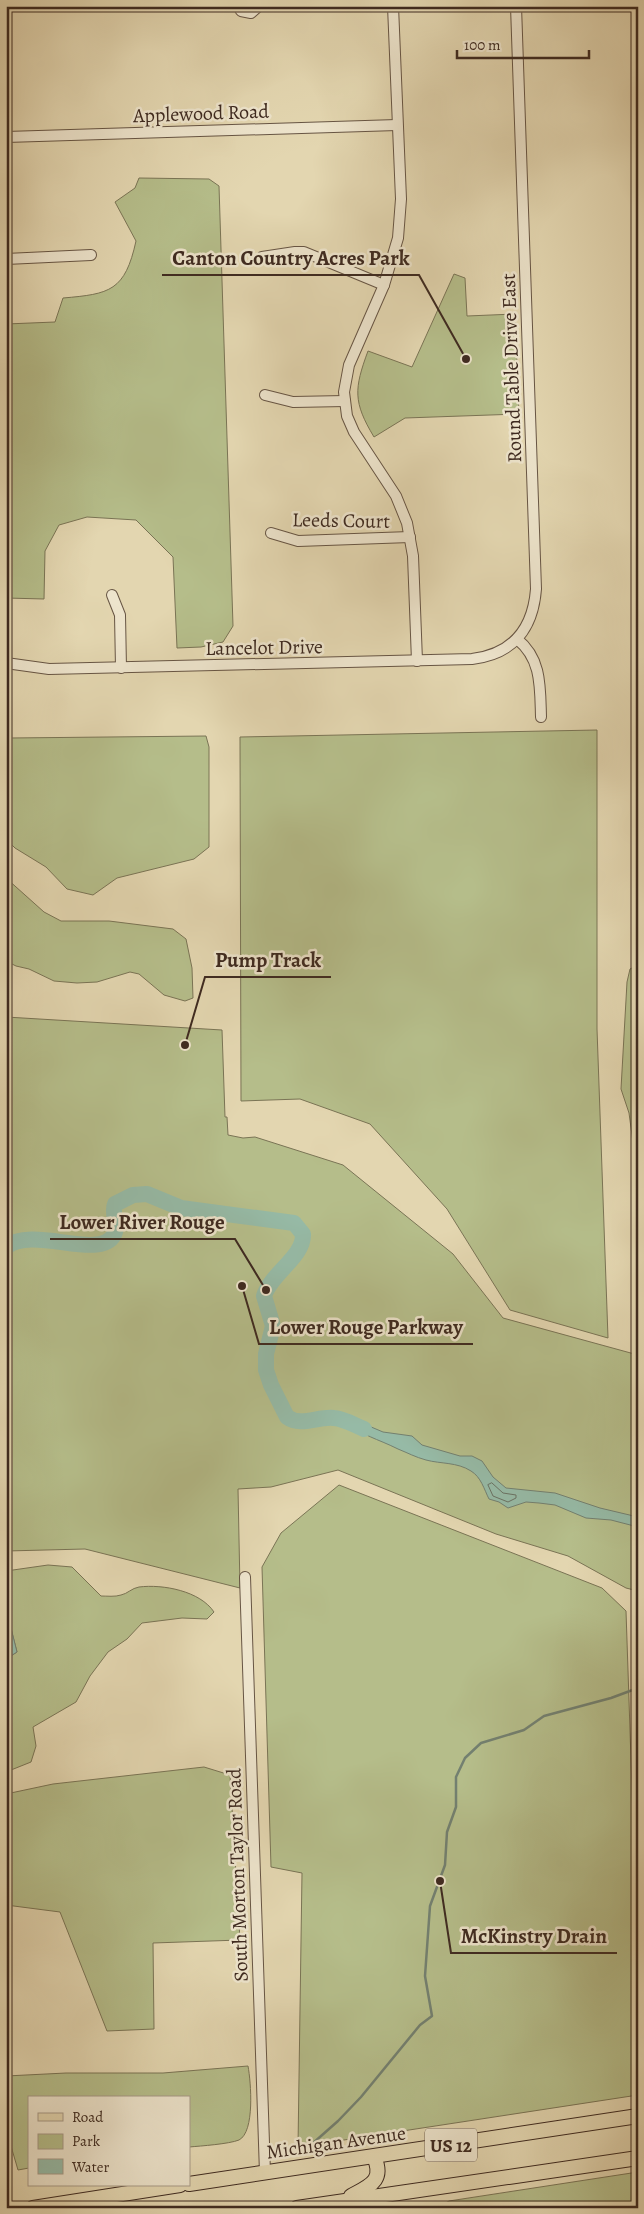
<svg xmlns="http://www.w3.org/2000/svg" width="644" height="2214" viewBox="0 0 644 2214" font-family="Alegreya,serif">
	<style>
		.green { fill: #b5bd8a; stroke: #7a7455 }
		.water { fill: #96baa6; stroke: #738070 }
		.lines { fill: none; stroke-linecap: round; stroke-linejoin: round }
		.shore { stroke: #6a7263; stroke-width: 1 }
		.stream { stroke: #738070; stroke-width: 2.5 }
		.river { stroke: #96baa6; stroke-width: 16 }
		.minor-casing { stroke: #675544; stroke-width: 12 }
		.major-casing { stroke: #3e2a20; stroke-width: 16 }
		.minor { stroke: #ede4cc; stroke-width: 10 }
		.major { stroke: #e3d6b0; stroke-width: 14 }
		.labels { text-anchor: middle; stroke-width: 5; stroke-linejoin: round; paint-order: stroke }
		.shield { fill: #ede4cc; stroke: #726254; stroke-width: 1 }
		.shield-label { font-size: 19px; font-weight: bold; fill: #3e2a20 }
		.street-label { font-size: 20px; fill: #3e2a20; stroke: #ede4cc }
		.leader { fill: none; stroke: #3e2a20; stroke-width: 2 }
		.callout-dot { fill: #3e2a20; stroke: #ede4cc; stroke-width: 2 }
		.callout-label { font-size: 21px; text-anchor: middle; font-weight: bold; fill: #3e2a20; stroke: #ede4cc; stroke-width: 5; stroke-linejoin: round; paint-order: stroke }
	</style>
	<rect width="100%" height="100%" fill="#e3d6b0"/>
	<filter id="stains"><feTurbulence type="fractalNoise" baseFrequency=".004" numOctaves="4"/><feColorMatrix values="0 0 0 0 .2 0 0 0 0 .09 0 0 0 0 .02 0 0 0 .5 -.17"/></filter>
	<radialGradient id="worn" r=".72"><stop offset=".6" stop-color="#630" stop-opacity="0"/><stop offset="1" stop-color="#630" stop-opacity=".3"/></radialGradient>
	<!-- green -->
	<g class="green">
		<path d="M139,178L209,179L219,186L233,626L223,642L201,647L177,648L173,557L136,520L87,517L59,525L45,551L44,599L6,598V324L55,322L63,298C110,294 125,291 136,241L115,202L135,188Z"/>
		<path d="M454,274L465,278L467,316L515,314L519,414L405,418L374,437C353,402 354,389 368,351L412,367Z"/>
		<polygon points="597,730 597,1029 608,1338 510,1310 447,1209 370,1124 300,1099 241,1101 240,737"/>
		<polygon points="206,736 209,747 209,847 194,859 117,878 93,895 67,889 46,867 15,848 6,839 6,743 10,738"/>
		<polygon points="6,878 44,912 61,921 109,921 173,929 186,939 192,968 193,998 185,1001 164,995 139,974 130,972 97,982 77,983 54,981 29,969 16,966 6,961"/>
		<polygon points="636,966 638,967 638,1157 634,1150 629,1113 621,1089 627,982 630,969"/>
		<polygon points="6,1017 222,1030 225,1117 227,1117 228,1135 243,1138 255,1137 343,1165 453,1254 503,1318 638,1355 638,1591 626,1588 568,1556 496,1534 338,1470 271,1487 238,1489 240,1588 85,1549 6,1551"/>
		<polygon points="339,1485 602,1588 626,1611 638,1969 638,2095 298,2147 302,1873 271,1867 262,1567 281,1533"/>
		<path d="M48,1565L72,1567L101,1596C107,1596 115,1597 121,1595C127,1594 132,1588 139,1587C163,1584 200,1591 214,1612L207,1619L182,1618L142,1623L127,1639L108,1652L90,1676L76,1702L33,1727L36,1746L31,1762L6,1772V1659L17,1652L11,1629H6V1571Z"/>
		<polygon points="204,1767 230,1775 240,1940 153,1943 154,2029 107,2031 60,1912 6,1905 6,1794 53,1784"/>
		<path d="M248,2066C251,2082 255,2132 239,2140C229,2144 201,2146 189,2147V2098H29V2168L18,2170L6,2129V2076L66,2073H163Z"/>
		<polygon points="638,2172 638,2208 437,2208 449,2201"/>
	</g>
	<!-- water -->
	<g class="water">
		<path d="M344,1420L357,1421L383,1432L412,1436L422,1445L460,1456H472L482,1461L493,1477L506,1488L555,1493L600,1508L638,1517V1527L611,1520L586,1518L555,1505L539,1503L526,1502L508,1508L499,1502L489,1499C484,1489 481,1477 471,1471C457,1462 441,1464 426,1460C415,1457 408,1453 398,1449C376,1438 364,1437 344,1420Z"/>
		<polygon points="11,1628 17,1652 6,1659 6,1629"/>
	</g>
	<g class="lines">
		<!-- shore -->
		<polygon class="shore" points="492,1483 503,1493 516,1495 516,1498 508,1502 493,1496 488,1485"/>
		<!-- stream -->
		<polyline class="stream" points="312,2144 338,2121 361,2097 420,2025 432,2016 425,1976 430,1906 445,1865 447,1832 456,1807 456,1777 465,1758 481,1743 524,1730 544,1716 611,1698 638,1688"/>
		<!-- river -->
		<path class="river" d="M6,1247C33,1225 99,1261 114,1235C119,1225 111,1213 115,1204L133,1195L147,1194L181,1208L294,1223L303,1234C304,1257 271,1273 264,1296L273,1326L266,1354V1370L271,1385L287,1417C301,1427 318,1416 334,1418C345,1419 354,1425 364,1429"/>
		<defs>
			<g id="minor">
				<polyline points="238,6 241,11 251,13 259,6"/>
				<polyline points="393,6 401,199 398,238 384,285 349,365 344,392 347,416 354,432 396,496 407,523 413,556 417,661"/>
				<polyline points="6,137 397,125"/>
				<polyline points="262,257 295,252 304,252 384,285"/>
				<polyline points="6,259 91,255"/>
				<polyline points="265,395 293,402 345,401"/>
				<polyline points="271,533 298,541 410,537"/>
				<polyline points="112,595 120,615 121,668"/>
				<path d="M517,639C542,659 540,687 541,717"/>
				<path d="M6,663L49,669L472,659C513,654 533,629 536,589L516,6"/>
				<polyline points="245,1577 265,2173"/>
			</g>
			<g id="major">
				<polyline points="189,2184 638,2116"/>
				<path d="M351,2196C369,2186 385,2181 374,2157"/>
				<polyline points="33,2208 180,2185"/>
				<polyline points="297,2208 638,2158"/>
			</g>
		</defs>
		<!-- minor casing -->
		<use href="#minor" class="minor-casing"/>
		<!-- major casing -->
		<use href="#major" class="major-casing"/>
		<!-- minor -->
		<use href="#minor" class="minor"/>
		<!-- major -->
		<use href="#major" class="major"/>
	</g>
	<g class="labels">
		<!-- shield labels -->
		<rect class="shield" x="425" y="2128.5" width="52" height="33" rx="4"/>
		<g class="shield-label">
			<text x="451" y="2152">US 12</text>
		</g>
		<!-- street labels -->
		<g class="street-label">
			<text transform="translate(201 113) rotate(-2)" y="7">Applewood Road</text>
			<text transform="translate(511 368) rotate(-92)" y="7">Round Table Drive East</text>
			<text transform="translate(341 520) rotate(1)" y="7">Leeds Court</text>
			<text transform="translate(264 647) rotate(-1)" y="7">Lancelot Drive</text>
			<text transform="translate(237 1875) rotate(-92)" y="7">South Morton Taylor Road</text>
			<text transform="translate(336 2142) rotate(-8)" y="7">Michigan Avenue</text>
		</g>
	</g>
	<!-- callouts -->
	<path class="leader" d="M466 359L419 275H162M185 1045L205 977H331M266 1290L235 1239H50M242 1286L259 1344H473M440 1881L451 1953H617"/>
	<g class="callout-dot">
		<circle cx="466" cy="359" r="5"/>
		<circle cx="185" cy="1045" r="5"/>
		<circle cx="266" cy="1290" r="5"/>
		<circle cx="242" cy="1286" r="5"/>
		<circle cx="440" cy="1881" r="5"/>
	</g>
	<g class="callout-label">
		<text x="291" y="265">Canton Country Acres Park</text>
		<text x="268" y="967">Pump Track</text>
		<text x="142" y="1229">Lower River Rouge</text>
		<text x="366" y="1334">Lower Rouge Parkway</text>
		<text x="534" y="1943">McKinstry Drain</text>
	</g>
	<!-- margin -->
	<rect width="644" height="2214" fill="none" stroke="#e3d6b0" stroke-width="25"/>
	<rect x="8" y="8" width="629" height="2199" fill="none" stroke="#3e2a20" stroke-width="2.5"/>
	<rect x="12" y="12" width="619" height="2189" fill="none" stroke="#3e2a20"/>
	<!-- legend -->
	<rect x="28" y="2096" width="162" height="90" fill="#ede4cc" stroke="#a79a87"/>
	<rect x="38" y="2113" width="25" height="8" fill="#e3d6b0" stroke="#a79a87"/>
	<text x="72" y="2122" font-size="15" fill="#3e2a20">Road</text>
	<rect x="38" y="2134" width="25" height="15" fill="#b5bd8a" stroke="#a79a87"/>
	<text x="72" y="2146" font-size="15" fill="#3e2a20">Park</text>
	<rect x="38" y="2159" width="25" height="15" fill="#96baa6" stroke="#a79a87"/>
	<text x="72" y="2172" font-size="15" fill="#3e2a20">Water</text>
	<!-- scale -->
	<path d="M457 50v8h132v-8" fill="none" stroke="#3e2a20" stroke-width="2.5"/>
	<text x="464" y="50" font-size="15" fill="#3e2a20" stroke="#ede4cc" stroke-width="4" paint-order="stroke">100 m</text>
	<rect width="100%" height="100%" filter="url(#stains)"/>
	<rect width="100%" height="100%" fill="url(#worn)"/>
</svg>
